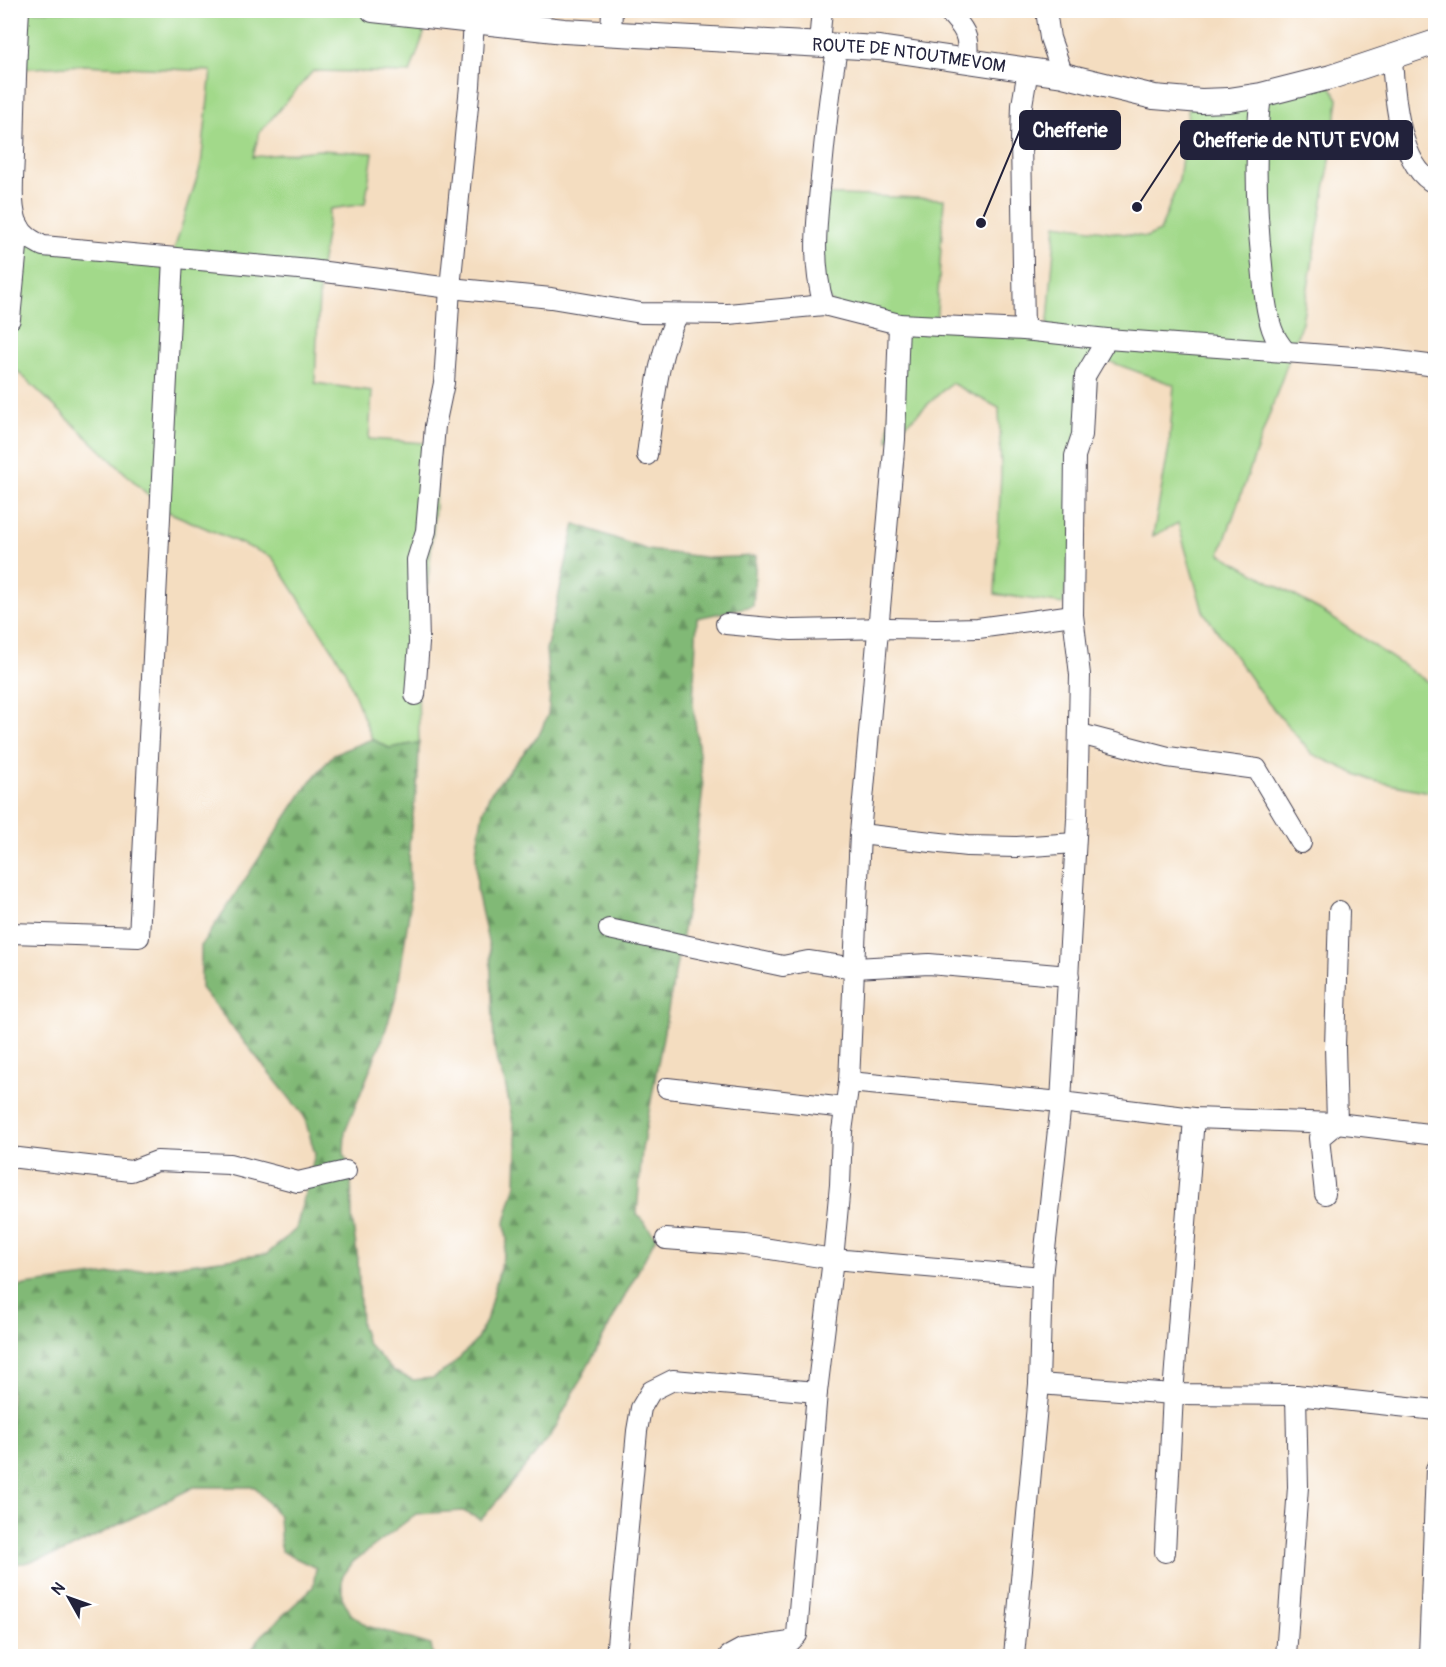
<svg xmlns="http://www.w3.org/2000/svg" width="1446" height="1667" viewBox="0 0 1446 1667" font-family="Pangolin,sans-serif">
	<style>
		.grass { fill: #a2d98a; stroke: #627e62; stroke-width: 1.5 }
		.forest { fill: url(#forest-firs); stroke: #526e58; stroke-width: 1.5 }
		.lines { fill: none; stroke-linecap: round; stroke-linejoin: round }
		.minor-casing { stroke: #423e4f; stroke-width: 22 }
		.tertiary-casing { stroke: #423e4f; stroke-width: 26 }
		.minor { stroke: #fff; stroke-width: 20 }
		.tertiary { stroke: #fff; stroke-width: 24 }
		.labels { text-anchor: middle; stroke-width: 6; stroke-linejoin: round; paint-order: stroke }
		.street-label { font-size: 18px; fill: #22223b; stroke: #fff }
		.leader { fill: none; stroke: #22223b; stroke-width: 2 }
		.callout-dot { fill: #22223b; stroke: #fff; stroke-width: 2 }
		.callout { fill: #22223b; stroke: #22223b; stroke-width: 2 }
		.callout-label { font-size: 20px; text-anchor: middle; font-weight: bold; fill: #fff }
	</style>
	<defs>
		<pattern id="forest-firs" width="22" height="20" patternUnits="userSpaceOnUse" patternTransform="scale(1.5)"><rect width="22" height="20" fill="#81b976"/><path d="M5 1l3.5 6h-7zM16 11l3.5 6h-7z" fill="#699662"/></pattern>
	</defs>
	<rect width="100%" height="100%" fill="#fff"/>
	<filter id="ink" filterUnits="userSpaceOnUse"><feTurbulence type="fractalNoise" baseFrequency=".0167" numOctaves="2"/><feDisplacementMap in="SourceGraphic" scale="12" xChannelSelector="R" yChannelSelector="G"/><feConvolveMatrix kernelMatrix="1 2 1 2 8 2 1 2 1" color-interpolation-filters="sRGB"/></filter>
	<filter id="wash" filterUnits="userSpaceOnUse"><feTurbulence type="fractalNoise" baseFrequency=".008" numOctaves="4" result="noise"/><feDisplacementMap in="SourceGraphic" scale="24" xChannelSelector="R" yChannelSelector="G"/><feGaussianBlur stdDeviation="1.35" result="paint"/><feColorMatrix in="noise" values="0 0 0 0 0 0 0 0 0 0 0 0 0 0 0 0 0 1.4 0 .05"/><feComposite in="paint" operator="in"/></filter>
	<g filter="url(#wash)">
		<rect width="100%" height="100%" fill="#f4ddc0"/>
		<!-- grass -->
		<g class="grass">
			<polygon points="18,11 432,11 410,73 313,71 259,133 253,157 320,150 373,153 365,204 330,209 320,273 315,383 372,391 369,439 439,444 434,521 418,679 419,743 389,748 372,739 343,666 272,557 164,510 11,365 10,257 18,236 171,259 201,165 211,71 83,65 18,69"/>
			<polygon points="1325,77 1338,99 1331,155 1302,322 1220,554 1322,611 1435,687 1435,793 1369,780 1312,754 1265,699 1203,611 1178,523 1153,536 1169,447 1174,385 1097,357 1094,420 1063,604 995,594 1001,473 999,408 951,383 888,441 896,326 844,313 822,292 817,194 944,199 936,327 1047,333 1056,224 1146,237 1160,231 1179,180 1190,97"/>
		</g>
		<!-- forest -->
		<polygon class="forest" points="575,524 648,550 711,558 756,556 753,606 697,618 693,704 703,787 694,871 642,1149 637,1214 656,1237 552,1434 481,1520 463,1511 416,1514 353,1562 342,1577 342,1597 351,1614 367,1626 431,1645 433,1656 249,1656 257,1640 313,1587 316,1568 281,1551 279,1516 255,1487 194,1487 64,1552 24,1563 11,1564 11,1290 25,1285 267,1254 296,1229 315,1154 304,1116 201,988 201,946 308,784 334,754 372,739 389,748 419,743 418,778 409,843 410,906 397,994 384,1035 345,1132 344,1153 351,1173 352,1218 358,1260 361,1324 367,1343 393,1371 413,1380 433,1378 449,1368 476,1341 486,1321 507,1242 505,1222 516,1184 517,1144 505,1083 497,1063 494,1043 490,951 477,891 476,851 483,812 490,794 540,733 548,714 550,695 546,650"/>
	</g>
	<g filter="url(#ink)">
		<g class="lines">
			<defs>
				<g id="minor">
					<path d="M19,10C16,58 15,106 14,153C14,173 9,209 19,226C24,237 34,241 43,246L310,270L450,288L551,298L641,313L728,314L824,305L899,324L1024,330L1107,339L1381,359L1436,366"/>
					<path d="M947,10C964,28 970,35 967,60"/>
					<polyline points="1046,10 1050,38 1063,75"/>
					<polyline points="611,33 612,10"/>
					<polyline points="819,43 822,10"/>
					<path d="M1392,58C1394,93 1399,168 1436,184"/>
					<path d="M1261,95C1254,151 1256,209 1262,265C1264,287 1265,308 1272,329C1275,338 1280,345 1286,352"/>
					<path d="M824,305C810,260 818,213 822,168C826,126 830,85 838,44"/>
					<polyline points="10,319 19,226"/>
					<polyline points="1024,330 1021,139 1022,105 1028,70"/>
					<path d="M647,455C654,408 656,357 678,314"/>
					<polyline points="726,624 792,630 889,628 936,629 978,628 1073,615"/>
					<polyline points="415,695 419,643 417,560 426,531 435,426 444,383 450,288 470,86 474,21"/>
					<polyline points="1080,734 1168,757 1257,769 1301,843"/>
					<polyline points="860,834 967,846 1017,847 1075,843"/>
					<polyline points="609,929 783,966 808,961 855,968 929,964 1069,976"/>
					<polyline points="10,933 139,937 173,258"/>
					<polyline points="849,1082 1061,1102 1194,1118 1337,1123 1436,1135"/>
					<polyline points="667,1088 845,1108"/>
					<polyline points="10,1157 131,1171 157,1161 229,1164 298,1182 346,1171"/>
					<polyline points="1325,1194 1319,1138 1337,1123 1335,1047 1339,911"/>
					<polyline points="666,1239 745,1245 833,1259 840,1185 842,1131 849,1082 860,834 895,439 899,324"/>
					<polyline points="1039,1384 1173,1394 1296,1395 1436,1410"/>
					<polyline points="1165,1552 1173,1394 1194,1118"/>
					<polyline points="616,1656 637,1431 641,1408 651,1391 673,1380 817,1392"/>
					<polyline points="729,1656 742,1649 790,1642 797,1635 817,1392 833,1259 1042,1277"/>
					<polyline points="1014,1656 1039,1384 1042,1277 1061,1102 1077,819 1080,675 1073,615 1075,456 1082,435 1085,376 1107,339"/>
					<polyline points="1286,1656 1298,1487 1296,1395"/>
					<polyline points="1429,1656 1436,1469"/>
				</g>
				<g id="tertiary">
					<path id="s1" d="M373,10L564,31L879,48L1063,75L1154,97L1201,101L1229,100L1261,95L1331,77L1436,42"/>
				</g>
			</defs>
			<!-- minor casing -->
			<use href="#minor" class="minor-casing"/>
			<!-- tertiary casing -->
			<use href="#tertiary" class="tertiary-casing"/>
			<!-- minor -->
			<use href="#minor" class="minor"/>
			<!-- tertiary -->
			<use href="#tertiary" class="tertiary"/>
		</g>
	</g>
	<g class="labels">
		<!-- street labels -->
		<g class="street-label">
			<text dy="6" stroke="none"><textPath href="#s1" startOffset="538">ROUTE DE NTOUTMEVOM</textPath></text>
		</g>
	</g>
	<!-- callouts -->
	<path class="leader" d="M981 223L1020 130M1137 207L1181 140"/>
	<g class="callout-dot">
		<circle cx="981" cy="223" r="6"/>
		<circle cx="1137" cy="207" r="6"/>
	</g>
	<g class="callout">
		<rect x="1020" y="111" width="100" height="38" rx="6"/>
		<rect x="1181" y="121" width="231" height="38" rx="6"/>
	</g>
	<g class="callout-label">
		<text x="1070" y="137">Chefferie</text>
		<text x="1296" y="147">Chefferie de NTUT EVOM</text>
	</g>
	<!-- margin -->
	<rect width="1446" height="1667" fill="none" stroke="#fff" stroke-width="36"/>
	<!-- north arrow -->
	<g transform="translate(69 1598) rotate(310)" stroke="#ffffff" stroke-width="4.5" paint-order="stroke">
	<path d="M0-4.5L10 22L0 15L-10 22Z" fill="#22223b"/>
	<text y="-9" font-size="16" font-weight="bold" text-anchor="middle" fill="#22223b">N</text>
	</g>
</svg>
